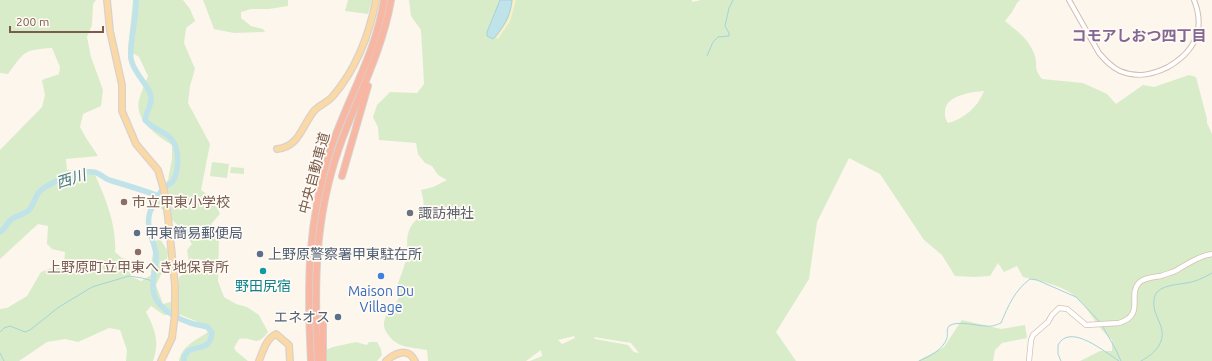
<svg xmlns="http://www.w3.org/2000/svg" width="1212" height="361" viewBox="0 0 1212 361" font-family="Ubuntu,'Noto Sans JP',sans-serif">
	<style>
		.green { fill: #d8ecc9; fill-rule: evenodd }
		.sand { fill: #fcefc7 }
		.water { fill: #bfe3e8; stroke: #a5d3da }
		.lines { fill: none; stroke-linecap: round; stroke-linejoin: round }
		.stream { stroke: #a5d3da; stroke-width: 1 }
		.river { stroke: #bfe3e8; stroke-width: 5.5 }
		.tertiary-casing { stroke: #d1beb0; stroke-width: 6 }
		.secondary-casing { stroke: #d6c0b0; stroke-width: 6 }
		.primary-casing { stroke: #dad1cd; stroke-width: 8 }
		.motorway-casing { stroke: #dad1cd; stroke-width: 8 }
		.tertiary { stroke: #fff; stroke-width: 4 }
		.secondary { stroke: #fff; stroke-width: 4.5 }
		.primary { stroke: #fbd9a5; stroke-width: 5.5 }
		.motorway { stroke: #f7b7a3; stroke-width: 6 }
		.education-dot { fill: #8d6e63; stroke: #fffaf3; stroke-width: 1.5 }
		.worship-dot { fill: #6b7280; stroke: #fffaf3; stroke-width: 1.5 }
		.service-dot { fill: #5c6f8a; stroke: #fffaf3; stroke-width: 1.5 }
		.culture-dot { fill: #0f9aa8; stroke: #fffaf3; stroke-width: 1.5 }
		.shop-dot { fill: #3f7fe0; stroke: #fffaf3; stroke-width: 1.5 }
		.labels { text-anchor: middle; stroke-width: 3.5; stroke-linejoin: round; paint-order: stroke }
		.street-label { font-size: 14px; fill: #7a5c4d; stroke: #fffaf3 }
		.education-label { font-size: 14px; fill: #785e54; stroke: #fffaf3; text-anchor: start }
		.worship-label { font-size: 14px; fill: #5b616d; stroke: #fffaf3; text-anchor: start }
		.service-label { font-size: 14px; fill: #4e5e75; stroke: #fffaf3; text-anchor: start }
		.culture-label { font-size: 14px; fill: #0d838f; stroke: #fffaf3 }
		.shop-label { font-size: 14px; fill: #366cbe; stroke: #fffaf3 }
		.neighbourhood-label { font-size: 15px; font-weight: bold; fill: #846695; stroke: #fffaf3 }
		.water-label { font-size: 15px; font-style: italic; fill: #437c86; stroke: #fffaf3 }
	</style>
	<rect width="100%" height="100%" fill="#fdf6ec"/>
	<!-- green -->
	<g class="green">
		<path d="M0,0H96L93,4L92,25L87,37L91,57L103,90L101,106L83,114L80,127L86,138L98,156L66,159L67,170L92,169C104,193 117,225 115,252L122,258L135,261L136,265L130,276L141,281L151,275L152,258L156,241L160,239L168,251L167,262L156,285L163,304L178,300L179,277L190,270L187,250L192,244L181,229L162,209L150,204L168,180L172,159V145C157,136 134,120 139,100C141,92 145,84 148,76L139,57L128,50L133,0H183L190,9L195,21L186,28L184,43L195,69L190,86L188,103L210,144L201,190L212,198L220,214L211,224L219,238L218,281L224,297L236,304L247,307L259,315L268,332C255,349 255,336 239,339L234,348L236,351L248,361H179C182,345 197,340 208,332L198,322L181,315H164L151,306L146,312C155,329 160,342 153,361H126L127,350L120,330L109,328L78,342L65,339L47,342L19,361H0V309L7,308L27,296L41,272L64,263L65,252L52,249L47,244L48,226L38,224L0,259V150L42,107L45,95L42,80L59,74L60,67L52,48C23,50 25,51 8,74L0,73Z"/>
		<polygon points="203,0 288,0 288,6 269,9 251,9 241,12 241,18 251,26 263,29 265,32 234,33 214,29"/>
		<polygon points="348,0 372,0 368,14 345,11"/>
		<path d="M409,0H692V2L701,0H1020L1017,3L1012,12L1005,21C1017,31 1030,40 1035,56C1038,68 1033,67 1042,79L1083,83L1107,94L1116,104L1143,85L1154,87L1189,75L1196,77L1207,119V123L1212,134V361H1080L1100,351H1112V340C1100,330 1093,317 1083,304C1067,285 1046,283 1023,277L1017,266L1004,272L998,263L990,276L974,277L955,276L942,255L924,240L880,174L849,158L817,222L809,279L776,332L796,361H530L542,356L541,350L526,361H428L427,350C410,347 396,348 387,333C382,326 384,320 387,313C390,307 396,305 398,299C400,294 396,291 397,287C400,277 405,266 407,255C408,248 406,241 408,234C415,211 430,223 421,190L433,187L447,180L438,175L432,166L425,163L418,154L416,143L379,140L378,127L373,117L377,105L390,92L417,93L424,84L421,30L411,16ZM984,91C978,107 964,119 948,123C945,119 945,116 945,111C946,95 972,92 984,91ZM574,336L575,338L562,344L558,340ZM594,337L631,343L639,353L634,352L628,345L595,339Z"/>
		<polygon points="212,162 229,164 227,178 210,176"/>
		<polygon points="231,167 244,168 244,174 230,173"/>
		<polygon points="962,320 1001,329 1025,325 1027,338 1002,343 995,350 993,361 918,361 944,347"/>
		<polygon points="356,342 367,345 369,342 377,342 381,349 382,355 377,361 327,361 326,350 333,347"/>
	</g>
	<!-- sand -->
	<polygon class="sand" points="513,0 516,0 510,21 498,39 496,37 509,18"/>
	<!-- water -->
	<path class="water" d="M500,0H512C511,15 503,29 493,39L487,36V32Z"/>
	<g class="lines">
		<!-- stream -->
		<g class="stream">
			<polyline points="707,56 713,42 718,37 729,36 729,33 725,26 729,8 733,0"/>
			<polyline points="1103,327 1116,350 1121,361"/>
			<polyline points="0,332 4,328 10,326 25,332 30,330 59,307 92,287 129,276 142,278 153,281"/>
			<polyline points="0,353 4,361"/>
			<path d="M919,361C930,356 943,350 947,338C948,334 946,329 949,326C957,320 977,326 986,326C991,327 996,325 1001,323C1008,306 1015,290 1030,279L1037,280L1076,297L1100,322"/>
			<path d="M1061,361L1058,354V345C1070,322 1106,353 1119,361"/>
			<path d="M1141,361C1156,353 1167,341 1160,324C1157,316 1153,310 1154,301C1154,297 1155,295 1157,292C1166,283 1184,285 1195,281C1201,279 1207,276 1212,273"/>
		</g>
		<!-- river -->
		<g class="river">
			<path d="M136,0C137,19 129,41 131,59C134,75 150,85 151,97C152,105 146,112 145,120C154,131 172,132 176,148C179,157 178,173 173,181C171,184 166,185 164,188C158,194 153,205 150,212C145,227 154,240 156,254C157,266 152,276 153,288C153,305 173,317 188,322C194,325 202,325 208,327L212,333C210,350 200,345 188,351L184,357V361"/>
			<path d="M0,232C6,229 6,223 12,219C18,215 26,214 30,209C34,204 35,197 39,192C48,183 80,170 93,172C99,172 103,178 109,180C126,185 142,190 159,196"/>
		</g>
		<defs>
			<path id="tertiary" d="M1069,0L1099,53C1105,60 1111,67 1120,71C1137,78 1152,75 1168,67C1194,52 1206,30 1194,0"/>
			<path id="secondary" d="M1029,361L1031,340L1033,335L1048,322L1052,315L1059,308L1067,309L1086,325L1119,323C1145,315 1128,296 1138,284C1142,278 1154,277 1161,276C1165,274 1171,273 1175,271C1187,264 1199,256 1212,254"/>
			<g id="primary">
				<polyline points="107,0 110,31 122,85 122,111 136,144 158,170 164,190 168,217 175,285 175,314 172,338 161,361"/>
				<path d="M277,149C299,147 302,126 314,111C319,105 327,103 333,96C357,68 369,36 376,0"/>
				<path d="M259,361C263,351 266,339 276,334L289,345L290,361"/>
				<path d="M386,361C395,353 408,347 415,361"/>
			</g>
			<g id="motorway">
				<polyline points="342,176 368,86"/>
				<path d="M311,361C307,284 307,223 331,148C348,98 376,53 384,0"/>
				<path d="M318,361C314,287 314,219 339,148C356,99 382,53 391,0"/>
				<polyline points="323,361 323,315"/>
			</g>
		</defs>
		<!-- tertiary casing -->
		<use href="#tertiary" class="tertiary-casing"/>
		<!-- secondary casing -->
		<use href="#secondary" class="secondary-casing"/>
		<!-- primary casing -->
		<use href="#primary" class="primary-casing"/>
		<!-- motorway casing -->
		<use href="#motorway" class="motorway-casing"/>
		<!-- tertiary -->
		<use href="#tertiary" class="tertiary"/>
		<!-- secondary -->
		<use href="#secondary" class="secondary"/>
		<!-- primary -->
		<use href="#primary" class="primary"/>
		<!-- motorway -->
		<use href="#motorway" class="motorway"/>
	</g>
	<!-- markers -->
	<g class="education-dot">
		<circle cx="124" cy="202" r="4"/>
		<circle cx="138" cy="252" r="4"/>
	</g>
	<circle class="worship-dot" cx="410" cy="213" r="4"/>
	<g class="service-dot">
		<circle cx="137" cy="233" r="4"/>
		<circle cx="260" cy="254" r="4"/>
		<circle cx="338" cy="317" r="4"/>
	</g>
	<circle class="culture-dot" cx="263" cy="271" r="4"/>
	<circle class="shop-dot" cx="381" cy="276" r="4"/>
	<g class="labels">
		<!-- street labels -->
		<g class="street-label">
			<text transform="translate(314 173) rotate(-75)" y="5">中央自動車道</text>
		</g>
		<!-- education labels -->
		<g class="education-label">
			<text x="132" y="207">市立甲東小学校</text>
			<text x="138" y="272" text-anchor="middle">上野原町立甲東へき地保育所</text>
		</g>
		<!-- worship labels -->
		<g class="worship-label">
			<text x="418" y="218">諏訪神社</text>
		</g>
		<!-- service labels -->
		<g class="service-label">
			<text x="145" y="238">甲東簡易郵便局</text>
			<text x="268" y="259">上野原警察署甲東駐在所</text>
			<text x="330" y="322" text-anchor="end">エネオス</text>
		</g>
		<!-- culture labels -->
		<g class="culture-label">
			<text x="263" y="291">野田尻宿</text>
		</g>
		<!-- shop labels -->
		<g class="shop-label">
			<text x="381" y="296">Maison Du<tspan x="381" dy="16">Village</tspan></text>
		</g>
		<!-- neighbourhood labels -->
		<g class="neighbourhood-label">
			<text x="1139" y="41">コモアしおつ四丁目</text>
		</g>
		<!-- water labels -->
		<g class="water-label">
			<text transform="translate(71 179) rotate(-17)" y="5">西川</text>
		</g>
	</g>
	<!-- scale -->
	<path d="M10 26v6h93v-6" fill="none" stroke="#7a5c4d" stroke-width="2"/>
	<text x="16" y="26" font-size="12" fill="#7a5c4d" stroke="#fffaf3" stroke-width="3" paint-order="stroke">200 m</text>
</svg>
